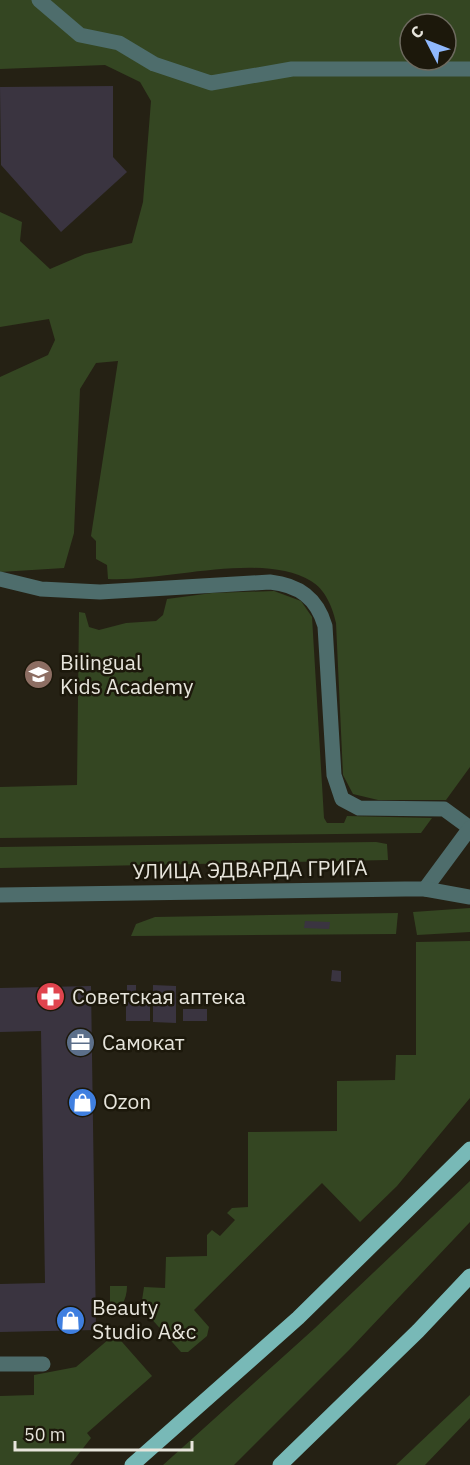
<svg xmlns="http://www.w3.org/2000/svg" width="470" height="1465" viewBox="0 0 470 1465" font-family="'IBM Plex Sans',sans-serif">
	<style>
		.green { fill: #344622; fill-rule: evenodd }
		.building { fill: #3a3440 }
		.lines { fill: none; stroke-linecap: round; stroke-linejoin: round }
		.minor { stroke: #4e6d6c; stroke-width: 15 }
		.major { stroke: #78b9b7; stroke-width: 15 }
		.labels { text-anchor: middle; stroke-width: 5; stroke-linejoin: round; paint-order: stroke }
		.poi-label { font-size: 21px; fill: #e7e5dc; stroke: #1c180b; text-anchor: start }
		.street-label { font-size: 21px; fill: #e7e5dc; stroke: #1c180b }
	</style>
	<rect width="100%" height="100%" fill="#252114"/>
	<!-- green -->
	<g class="green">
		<path d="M0,0H470V767L446,800H378L353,794L343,775L336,623C333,608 325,589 311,581C261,551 165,582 108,579L107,565L96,559V541L91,536L118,361L96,363L80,389L74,533L64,568L0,572V377L48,355L55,340L49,319L0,327V212L22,222L20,241L50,269L85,254L132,243L143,202L151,101L140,82L105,65L0,69ZM410,24H446V60H410Z"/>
		<polygon points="274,591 301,601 312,617 324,818 327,823 344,823 347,816 432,818 421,833 0,838 0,787 77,785 79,612 85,613 89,627 99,630 126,623 156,621 163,615 167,599 212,593"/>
		<polygon points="376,842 387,844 388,860 0,868 0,847"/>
		<polygon points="470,908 470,932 417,935 413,912"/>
		<polygon points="398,913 396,934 131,936 136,924 155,917"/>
		<polygon points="470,941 470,1098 397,1186 360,1222 322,1183 194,1310 209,1327 207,1336 188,1352 181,1352 141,1307 144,1287 165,1288 166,1257 207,1256 207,1235 212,1230 220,1236 235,1220 227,1213 232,1208 248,1207 248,1132 337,1131 337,1081 395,1080 396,1055 416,1055 416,942"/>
		<polygon points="470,1181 470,1222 350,1349 234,1465 163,1465 315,1328"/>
		<path d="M110,1286H127C127,1301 120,1309 110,1318Z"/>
		<polygon points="115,1334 152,1376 87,1433 91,1438 70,1465 0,1465 0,1396 34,1395 34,1375 76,1367"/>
		<polygon points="470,1395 470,1418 425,1465 396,1465"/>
	</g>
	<!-- building -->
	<g class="building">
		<polygon points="113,86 113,157 127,172 61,232 1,165 0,87"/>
		<polygon points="305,921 330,922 329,929 304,928"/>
		<polygon points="332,970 341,971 341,982 331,981"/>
		<rect x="127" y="985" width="9" height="10"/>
		<polygon points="153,985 176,986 176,1023 153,1022"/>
		<polygon points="91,986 96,1330 0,1332 0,1284 45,1283 41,1031 0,1032 0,988"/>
		<rect x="126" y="1002" width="24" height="19"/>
		<rect x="183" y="1009" width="24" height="12"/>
	</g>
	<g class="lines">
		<!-- minor -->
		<g class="minor">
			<polyline points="39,0 80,35 119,43 154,64 211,83 292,69 470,69"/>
			<path d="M0,579L41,589L100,592L270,582C299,585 317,598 325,626L334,775L342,799L359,808L444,809L470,828"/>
			<polyline points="425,889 470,828"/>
			<polyline points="0,895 405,889 425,889 470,897"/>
			<polyline points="0,1364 43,1364"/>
		</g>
		<!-- major -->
		<g class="major">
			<polyline points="132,1465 298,1318 470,1149"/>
			<polyline points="280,1465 418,1331 470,1276"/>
		</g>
	</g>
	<!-- icons -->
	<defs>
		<symbol id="school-disc" viewBox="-11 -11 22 22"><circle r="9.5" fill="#8d6e63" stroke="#1c180b"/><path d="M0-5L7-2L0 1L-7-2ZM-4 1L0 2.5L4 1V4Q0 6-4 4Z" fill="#fff"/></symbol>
		<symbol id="pharmacy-disc" viewBox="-11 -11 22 22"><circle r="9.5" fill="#e0444e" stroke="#1c180b"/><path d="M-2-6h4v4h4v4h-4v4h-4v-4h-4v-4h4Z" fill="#fff"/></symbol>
		<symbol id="office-disc" viewBox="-11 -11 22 22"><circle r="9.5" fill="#5c6f8a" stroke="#1c180b"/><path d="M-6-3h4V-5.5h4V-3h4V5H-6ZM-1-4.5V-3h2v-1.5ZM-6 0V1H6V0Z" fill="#fff"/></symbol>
		<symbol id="shop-disc" viewBox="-11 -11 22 22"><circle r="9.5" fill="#3f7fe0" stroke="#1c180b"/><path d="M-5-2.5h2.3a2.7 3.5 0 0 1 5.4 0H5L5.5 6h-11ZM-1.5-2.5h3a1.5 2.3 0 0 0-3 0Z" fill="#fff"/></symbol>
	</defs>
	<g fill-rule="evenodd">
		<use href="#school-disc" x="22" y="658" width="33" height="33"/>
		<use href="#pharmacy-disc" x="34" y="980" width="33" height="33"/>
		<use href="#office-disc" x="64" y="1026" width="33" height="33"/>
		<use href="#shop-disc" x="66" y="1086" width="33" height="33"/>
		<use href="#shop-disc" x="54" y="1304" width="33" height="33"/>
	</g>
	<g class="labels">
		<!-- poi labels -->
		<g class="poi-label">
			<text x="60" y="670">Bilingual<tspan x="60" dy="24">Kids Academy</tspan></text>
			<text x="72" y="1004">Советская аптека</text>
			<text x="102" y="1050">Самокат</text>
			<text x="103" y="1109">Ozon</text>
			<text x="92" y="1315">Beauty<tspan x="92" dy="24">Studio A&amp;c</tspan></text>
		</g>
		<!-- street labels -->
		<g class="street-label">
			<text transform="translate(250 870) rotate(-1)" y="7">УЛИЦА ЭДВАРДА ГРИГА</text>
		</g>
	</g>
	<!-- north arrow -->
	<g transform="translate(428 42) rotate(312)"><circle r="28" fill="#1c180b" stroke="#6d6a5f" stroke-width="1.5"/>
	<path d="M0-4.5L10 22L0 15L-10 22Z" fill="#8fb8fd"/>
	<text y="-9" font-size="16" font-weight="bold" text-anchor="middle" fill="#e7e5dc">С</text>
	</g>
	<!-- scale -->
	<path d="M15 1441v9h177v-9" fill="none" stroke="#e7e5dc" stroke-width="3"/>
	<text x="24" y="1441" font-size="18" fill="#e7e5dc" stroke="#1c180b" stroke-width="4.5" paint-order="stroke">50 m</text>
</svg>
